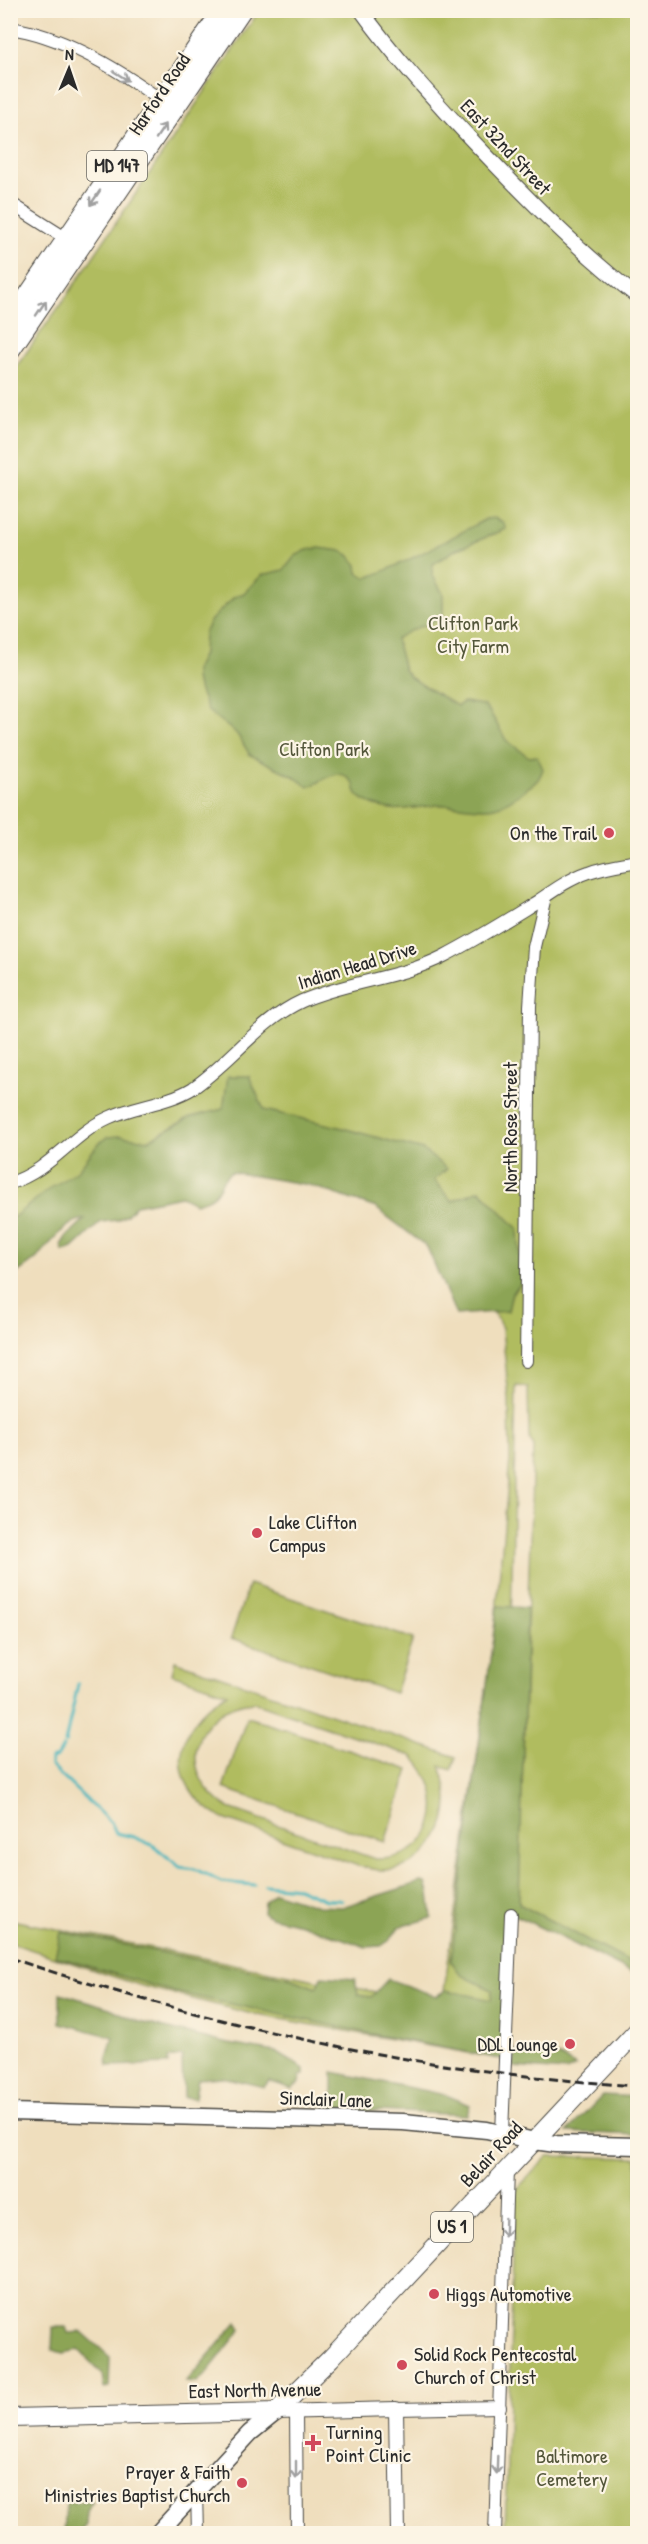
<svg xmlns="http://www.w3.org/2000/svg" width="648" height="2544" viewBox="0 0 648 2544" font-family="'Patrick Hand',sans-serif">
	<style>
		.green { fill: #b0bc5e; stroke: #6e7444; stroke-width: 1.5; fill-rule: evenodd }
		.forest { fill: #8ca455; stroke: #5c6840; stroke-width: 1.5 }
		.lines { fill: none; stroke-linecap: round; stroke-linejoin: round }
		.stream { stroke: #46b6bd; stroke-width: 3 }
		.minor-casing { stroke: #484641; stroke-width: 14 }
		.tertiary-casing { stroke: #484641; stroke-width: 16 }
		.secondary-casing { stroke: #484641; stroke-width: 19 }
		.primary-casing { stroke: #484641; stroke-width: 20 }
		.minor { stroke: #fff; stroke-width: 12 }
		.tertiary { stroke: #fff; stroke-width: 14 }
		.secondary { stroke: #fff; stroke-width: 16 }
		.primary { stroke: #fff; stroke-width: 18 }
		.rail { stroke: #2b2b2b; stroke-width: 3; stroke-dasharray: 9 4.5; stroke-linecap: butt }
		.oneway { stroke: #a0a0a0 }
		.poi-dot { fill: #d1495b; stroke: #fcf5e5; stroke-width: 2 }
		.labels { text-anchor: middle; stroke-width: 4.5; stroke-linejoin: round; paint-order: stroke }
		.shield { fill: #fcf5e5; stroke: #6a6863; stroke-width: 1.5 }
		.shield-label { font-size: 18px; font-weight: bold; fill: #2b2b2b }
		.street-label { font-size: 20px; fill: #2b2b2b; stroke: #fcf5e5 }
		.park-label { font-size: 20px; fill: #53563a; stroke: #fcf5e5 }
		.poi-label { font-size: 20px; fill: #2b2b2b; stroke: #fcf5e5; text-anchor: start }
	</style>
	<rect width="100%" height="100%" fill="#fcf5e5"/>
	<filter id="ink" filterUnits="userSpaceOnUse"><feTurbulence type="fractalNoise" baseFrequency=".0167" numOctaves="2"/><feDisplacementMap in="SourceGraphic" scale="12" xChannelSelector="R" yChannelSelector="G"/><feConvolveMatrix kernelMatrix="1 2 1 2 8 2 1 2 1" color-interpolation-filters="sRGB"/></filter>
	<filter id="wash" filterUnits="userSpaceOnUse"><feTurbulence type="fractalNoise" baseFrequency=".008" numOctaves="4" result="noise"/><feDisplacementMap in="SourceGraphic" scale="24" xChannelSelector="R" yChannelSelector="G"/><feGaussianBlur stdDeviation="1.35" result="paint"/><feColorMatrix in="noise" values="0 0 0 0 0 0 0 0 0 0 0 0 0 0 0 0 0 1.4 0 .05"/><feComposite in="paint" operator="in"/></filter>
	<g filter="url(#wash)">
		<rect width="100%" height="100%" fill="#efdebd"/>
		<!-- green -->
		<g class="green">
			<polygon points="259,11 637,11 637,1970 518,1908 533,1446 529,1437 528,1387 516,1386 502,2059 252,2014 142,1986 11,1943 11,1920 442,2005 494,1636 510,1460 509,1399 502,1328 474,1275 301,1124 11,1226 11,374 66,297"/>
			<polygon points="249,1584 413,1639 395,1693 231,1638"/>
			<path d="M175,1661L456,1757L452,1770L440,1766C449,1791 451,1813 437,1837C426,1857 406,1871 382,1870C363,1870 343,1860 325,1854C290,1842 256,1830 221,1818C162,1783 173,1725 227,1693L172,1674ZM254,1702L412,1756C453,1796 436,1861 375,1859L229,1808C174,1775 191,1707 254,1702Z"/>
			<polygon points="247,1717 409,1770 385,1842 223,1788"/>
			<polygon points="548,2156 637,2158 637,2533 505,2533 515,2191"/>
		</g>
		<!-- forest -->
		<g class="forest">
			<path d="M494,518L503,522L506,529L455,550L433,564L432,574L443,594V618C427,625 409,629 396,639L404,670L411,678L457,706L464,702L483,705L490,712L506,740L529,757L537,756L543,769C538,782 537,781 526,789C489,820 480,804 439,805C408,807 396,816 366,801C358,797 355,793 354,784C338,762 325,782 308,787L293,776L250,755L237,734L208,711L195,679V670L203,654L204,633L211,620L234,597L244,593L262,575L284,570L295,556L307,550L319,548L342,551L349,555L357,565L358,573L367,578C408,562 447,540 486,519Z"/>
			<path d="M228,1076H249L264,1110L339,1127L423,1150L447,1169L434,1180L452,1201L480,1190L518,1229L521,1284L512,1293L508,1311L456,1315L427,1247L376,1208L309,1185L231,1172C214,1183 226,1196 195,1203L181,1196L136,1205L127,1215L118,1220L101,1222L73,1248L63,1251L61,1245L66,1237L85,1219C65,1221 51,1244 38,1257C30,1265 19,1271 11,1277V1219L48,1190L78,1170L99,1143L107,1137L121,1136L148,1140L191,1117L223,1109Z"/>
			<polygon points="497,1606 527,1608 519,1904 637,1966 637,1975 505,1910 502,2059 382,2036 174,1992 55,1956 61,1932 293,1979 316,1988 322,1976 355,1979 358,1995 371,1997 388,1979 436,1996 446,1990 491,2000 492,1990 461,1975 451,1961"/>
			<polygon points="421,1882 426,1883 429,1893 432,1918 399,1927 390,1940 381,1946 366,1947 301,1924 270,1917 263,1912 264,1902 274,1892 318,1906 342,1907"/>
			<polygon points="60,1993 110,2008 137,2021 229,2044 276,2052 304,2069 304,2075 300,2076 299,2083 292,2089 269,2081 264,2087 222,2077 198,2079 195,2098 183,2097 182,2056 168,2058 168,2064 108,2066 107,2058 113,2037 60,2023"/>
			<polygon points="515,2050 560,2057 576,2066 566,2071 514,2067"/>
			<polygon points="333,2072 446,2095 470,2105 467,2115 333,2109"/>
			<polygon points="603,2095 637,2097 637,2135 567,2132"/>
			<path d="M237,2322L241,2330C225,2348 214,2367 197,2383L186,2382Z"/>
			<polygon points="53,2327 66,2327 68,2333 82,2332 110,2357 109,2387 104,2388 102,2374 79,2350 63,2353 52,2350"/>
			<polygon points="66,2502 92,2502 87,2512 86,2525 79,2533 64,2533"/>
		</g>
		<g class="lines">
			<!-- stream -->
			<g class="stream">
				<polyline points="65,1743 78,1684"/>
				<polyline points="63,1747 57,1757 51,1759 51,1766 112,1824 116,1833 134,1837 154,1846 180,1867 195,1869 221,1882 254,1885"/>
				<polyline points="265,1885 298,1888 326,1900 342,1900"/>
			</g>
		</g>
	</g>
	<g filter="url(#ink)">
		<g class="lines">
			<defs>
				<g id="minor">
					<path d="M10,28C65,36 123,72 167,105"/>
					<polyline points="10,203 70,241"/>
					<path d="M10,1183C50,1171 71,1135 108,1118C135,1105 167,1104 193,1088C231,1062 260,1020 302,1001C348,981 399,979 444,956C477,939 507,920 538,901C554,890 571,878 589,872C605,866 621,864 638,861"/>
					<polyline points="526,1361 530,1006 534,947 546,896"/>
					<polyline points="502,2133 511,1914"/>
					<polyline points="396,2409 500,2407"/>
					<polyline points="296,2412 297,2534"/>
					<polyline points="197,2490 198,2534"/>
					<polyline points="495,2534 507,2170"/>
				</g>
				<g id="tertiary">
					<path d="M361,10C393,55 431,96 468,136C522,193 575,248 638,297"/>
					<polyline points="276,2412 396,2409 398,2534"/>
				</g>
				<g id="secondary">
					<polyline points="10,2112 403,2122 487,2130 534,2141 556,2144 638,2146"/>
					<polyline points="157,2534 250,2433 276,2412"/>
				</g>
				<g id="primary">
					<polyline points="10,321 222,10"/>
					<polyline points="10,351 242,10"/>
					<polyline points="10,2418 276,2412 331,2358 638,2030"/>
				</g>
			</defs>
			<!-- minor casing -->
			<use href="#minor" class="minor-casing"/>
			<!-- tertiary casing -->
			<use href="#tertiary" class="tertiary-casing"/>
			<!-- secondary casing -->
			<use href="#secondary" class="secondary-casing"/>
			<!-- primary casing -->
			<use href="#primary" class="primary-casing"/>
			<!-- minor -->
			<use href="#minor" class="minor"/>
			<!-- tertiary -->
			<use href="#tertiary" class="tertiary"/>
			<!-- secondary -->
			<use href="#secondary" class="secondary"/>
			<!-- primary -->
			<use href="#primary" class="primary"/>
			<!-- rail -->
			<path class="rail" d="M10,1958C216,2027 421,2072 638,2086"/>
		</g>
		<!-- one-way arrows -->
		<defs><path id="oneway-shaft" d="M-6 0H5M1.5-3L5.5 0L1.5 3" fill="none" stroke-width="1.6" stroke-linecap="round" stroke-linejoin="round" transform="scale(1.5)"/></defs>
		<g class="oneway">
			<use href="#oneway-shaft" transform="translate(121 76) rotate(32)"/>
			<use href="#oneway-shaft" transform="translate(161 131) rotate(-56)"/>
			<use href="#oneway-shaft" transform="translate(95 198) rotate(124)"/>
			<use href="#oneway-shaft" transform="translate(41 308) rotate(-56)"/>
			<use href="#oneway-shaft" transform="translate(505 2228) rotate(92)"/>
			<use href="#oneway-shaft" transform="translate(497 2465) rotate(92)"/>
			<use href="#oneway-shaft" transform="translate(296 2470) rotate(90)"/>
		</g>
	</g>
	<!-- markers -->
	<g class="poi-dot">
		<circle cx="609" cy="833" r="6"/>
		<circle cx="257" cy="1533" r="6"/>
		<circle cx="570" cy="2044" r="6"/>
		<circle cx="434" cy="2294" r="6"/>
		<circle cx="402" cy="2365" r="6"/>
		<path d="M310 2434h6v6h6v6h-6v6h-6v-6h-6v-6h6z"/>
		<circle cx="242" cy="2483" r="6"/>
	</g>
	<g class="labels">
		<!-- shield labels -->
		<g class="shield">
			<rect x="87" y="151" width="60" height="30" rx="4.5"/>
			<rect x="431" y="2212" width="42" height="30" rx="4.5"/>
		</g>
		<g class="shield-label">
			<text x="117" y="172">MD 147</text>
			<text x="452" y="2233">US 1</text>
		</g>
		<!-- street labels -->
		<g class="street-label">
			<text transform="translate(159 94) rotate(-56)" y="7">Harford Road</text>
			<text transform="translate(506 147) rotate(47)" y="7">East 32nd Street</text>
			<text transform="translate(357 965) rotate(-17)" y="7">Indian Head Drive</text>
			<text transform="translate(510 1127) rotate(-90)" y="7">North Rose Street</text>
			<text transform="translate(326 2099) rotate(2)" y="7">Sinclair Lane</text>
			<text transform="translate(491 2154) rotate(-47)" y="7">Belair Road</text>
			<text transform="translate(255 2390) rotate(-1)" y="7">East North Avenue</text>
		</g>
		<!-- park labels -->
		<g class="park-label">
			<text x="473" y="630">Clifton Park<tspan x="473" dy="23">City Farm</tspan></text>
			<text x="324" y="756">Clifton Park</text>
			<text x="572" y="2463">Baltimore<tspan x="572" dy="23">Cemetery</tspan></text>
		</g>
		<!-- poi labels -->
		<g class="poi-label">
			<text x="597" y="840" text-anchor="end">On the Trail</text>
			<text x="269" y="1529">Lake Clifton<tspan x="269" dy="23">Campus</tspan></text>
			<text x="558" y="2051" text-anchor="end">DDL Lounge</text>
			<text x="446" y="2301">Higgs Automotive</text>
			<text x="414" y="2361">Solid Rock Pentecostal<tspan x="414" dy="23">Church of Christ</tspan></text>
			<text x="326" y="2439">Turning<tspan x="326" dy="23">Point Clinic</tspan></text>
			<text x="230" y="2479" text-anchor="end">Prayer &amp; Faith<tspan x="230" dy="23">Ministries Baptist Church</tspan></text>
		</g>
	</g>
	<!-- margin -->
	<rect width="648" height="2544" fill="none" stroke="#fcf5e5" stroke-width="36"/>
	<!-- north arrow -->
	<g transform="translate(69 69) rotate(2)" stroke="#fcf5e5" stroke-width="4.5" paint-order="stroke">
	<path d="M0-4.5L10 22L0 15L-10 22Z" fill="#2b2b2b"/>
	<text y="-9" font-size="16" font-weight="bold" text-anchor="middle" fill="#2b2b2b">N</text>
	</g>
</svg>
